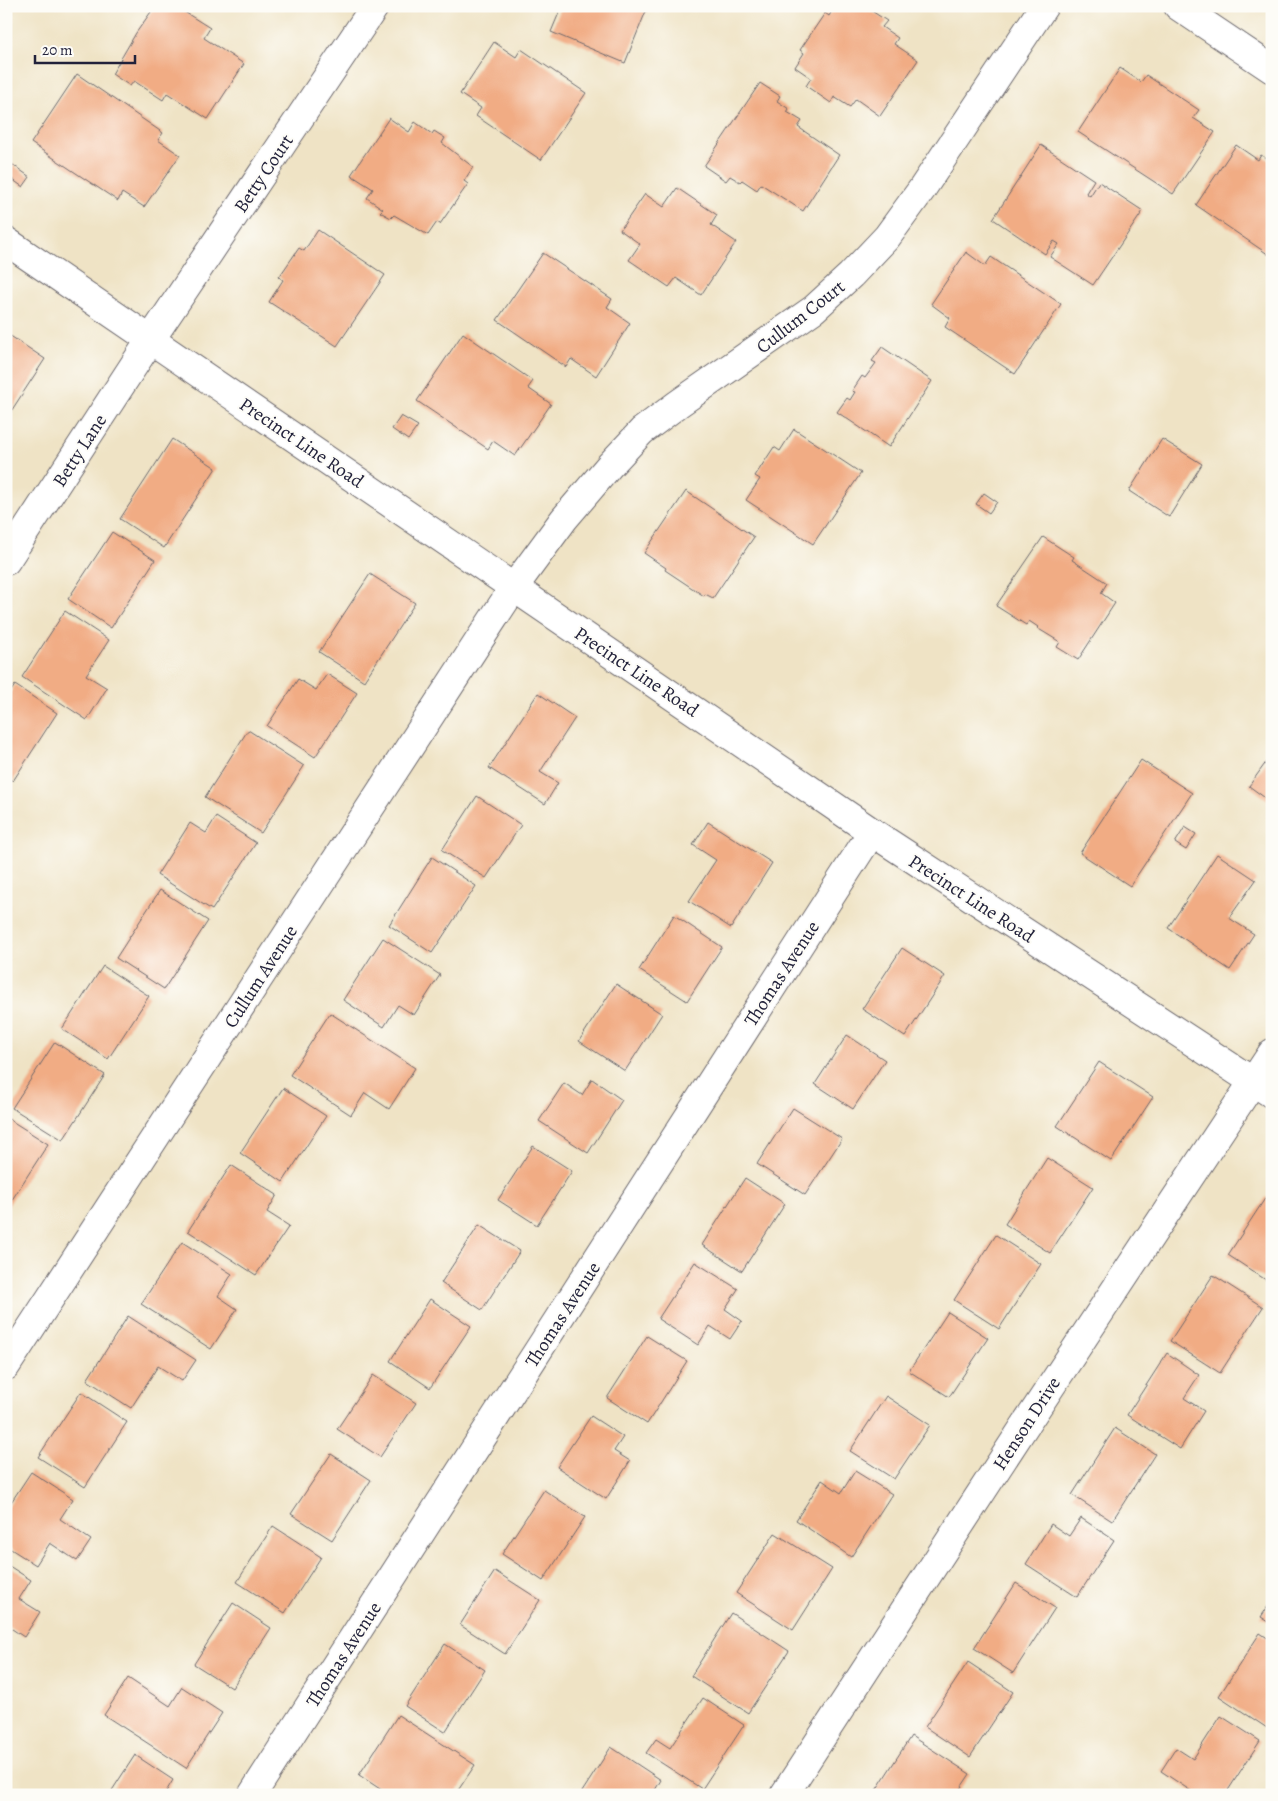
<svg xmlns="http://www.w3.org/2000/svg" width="1278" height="1801" viewBox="0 0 1278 1801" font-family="Alegreya,serif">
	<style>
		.building { fill: #f1ac84 }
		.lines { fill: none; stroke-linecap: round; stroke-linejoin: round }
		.street-casing { stroke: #6a666b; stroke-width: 30 }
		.secondary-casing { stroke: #6a666b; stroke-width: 30 }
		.street { stroke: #fff; stroke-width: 28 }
		.secondary { stroke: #fff; stroke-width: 28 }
		.labels { text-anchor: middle; stroke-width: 4; stroke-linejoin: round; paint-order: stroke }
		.street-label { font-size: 19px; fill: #22223b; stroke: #fdfcf7 }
	</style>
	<rect width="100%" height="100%" fill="#fdfcf7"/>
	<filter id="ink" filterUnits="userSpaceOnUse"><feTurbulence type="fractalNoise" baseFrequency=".02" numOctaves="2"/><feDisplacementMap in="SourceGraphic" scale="10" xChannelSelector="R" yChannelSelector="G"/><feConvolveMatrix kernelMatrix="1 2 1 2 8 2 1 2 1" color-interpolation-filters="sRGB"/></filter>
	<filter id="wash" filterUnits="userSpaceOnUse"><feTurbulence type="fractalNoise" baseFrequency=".0096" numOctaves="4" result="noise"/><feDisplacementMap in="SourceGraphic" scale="20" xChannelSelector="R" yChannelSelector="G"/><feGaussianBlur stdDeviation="1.12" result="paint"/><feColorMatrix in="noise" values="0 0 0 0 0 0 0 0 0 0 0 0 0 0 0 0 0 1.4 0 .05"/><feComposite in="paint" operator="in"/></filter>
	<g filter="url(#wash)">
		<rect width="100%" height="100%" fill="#efe3c5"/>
		<g id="blocks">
			<!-- building -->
			<g class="building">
				<polygon points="157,6 186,6 183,11 210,28 204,38 244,64 208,119 167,93 163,100 134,81 130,86 112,74 136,33 153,9 155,10"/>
				<polygon points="556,6 648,6 625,63 551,32 561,8"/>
				<polygon points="835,6 850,6 856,10 859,6 864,6 887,21 882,27 898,38 894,44 918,60 880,116 856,99 850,107 834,97 831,103 806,86 811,78 795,67 804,53 800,50 825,13 829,16"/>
				<polygon points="494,42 516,57 521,49 586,93 541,160 476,116 481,108 460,94"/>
				<polygon points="1120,68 1141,82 1146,75 1199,110 1193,118 1215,132 1173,194 1078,132"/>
				<polygon points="77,74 163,133 158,140 180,155 144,207 122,193 118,201 31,143"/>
				<polygon points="760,83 780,96 777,101 789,109 787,112 802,121 798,127 839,155 803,211 761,184 757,190 742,180 740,182 730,176 726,181 704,166"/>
				<polygon points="389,118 409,132 415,122 432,134 434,131 445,138 442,143 473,167 464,181 468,184 440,224 437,222 428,235 394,215 391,218 380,212 383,209 367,198 373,189 351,175"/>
				<polygon points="1041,145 1094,180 1086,193 1090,196 1099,182 1143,211 1093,285 1050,257 1059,244 1054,241 1045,254 993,219"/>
				<polygon points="1236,145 1258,160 1261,155 1272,162 1272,257 1196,205"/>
				<polygon points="6,160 30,177 23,187 6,175"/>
				<polygon points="677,188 717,215 711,225 736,242 701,295 676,278 669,287 629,260 640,244 620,230 645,194 664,207"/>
				<polygon points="318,230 385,275 337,346 269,302 283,280 279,277 299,248 304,251"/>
				<polygon points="966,252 985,266 991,257 1061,304 1015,374 945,327 950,318 931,304"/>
				<polygon points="543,253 612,299 607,307 630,323 596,376 571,359 566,367 497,320"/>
				<polygon points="6,333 45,359 6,419"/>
				<polygon points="463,333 533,381 528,388 551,404 515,456 493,441 488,449 417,401"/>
				<polygon points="882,347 932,381 889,447 837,412 847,398 850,400 855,392 852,391 862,376 865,378 876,363 872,361"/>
				<polygon points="401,416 418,426 408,440 392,429"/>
				<polygon points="794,429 861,473 813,544 746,500 760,479 755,476 774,447 780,451"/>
				<polygon points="172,439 216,468 164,548 120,519"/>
				<polygon points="1162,439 1202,464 1169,517 1129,491"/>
				<polygon points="686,491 754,537 713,598 705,594 704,596 665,570 666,568 644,553"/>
				<polygon points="984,493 997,502 989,513 976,504"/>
				<polygon points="112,532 155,560 111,628 68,599"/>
				<polygon points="1043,537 1074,557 1072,560 1107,583 1101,593 1115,603 1078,660 1057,647 1060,642 1037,628 1038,627 1029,621 1026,625 996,606"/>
				<polygon points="370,574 415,603 364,681 319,652"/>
				<polygon points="65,611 109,640 86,675 107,688 87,720 22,677"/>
				<polygon points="327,674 357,693 315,757 267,726 298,679 316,690"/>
				<polygon points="15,685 57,713 13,781 6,777 6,699"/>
				<polygon points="538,693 575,718 540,772 558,783 545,804 489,768"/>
				<polygon points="248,730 304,766 261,833 205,797"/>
				<polygon points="1272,754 1272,803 1249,786"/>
				<polygon points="1141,760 1192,793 1130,886 1080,853"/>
				<polygon points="477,796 521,825 486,878 442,850"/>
				<polygon points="216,817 256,843 212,910 157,875 190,823 206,833"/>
				<polygon points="708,822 772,863 731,928 689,901 716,860 693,845"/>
				<polygon points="1185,827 1196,834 1186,850 1175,843"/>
				<polygon points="1217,854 1256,880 1229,918 1254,934 1230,970 1168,928"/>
				<polygon points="432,857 476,886 432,953 389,925"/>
				<polygon points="160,890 208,921 164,989 116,958"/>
				<polygon points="674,915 722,947 687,1001 639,970"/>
				<polygon points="383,938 440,975 414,1015 398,1005 384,1027 343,1000"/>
				<polygon points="902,948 945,976 905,1037 862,1009"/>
				<polygon points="103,966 149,996 108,1059 62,1029"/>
				<polygon points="616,984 662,1014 625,1071 579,1041"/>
				<polygon points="330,1013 415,1068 389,1109 365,1093 351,1115 290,1075"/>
				<polygon points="847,1035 885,1060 853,1109 815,1084"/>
				<polygon points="55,1042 105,1075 63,1140 12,1108"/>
				<polygon points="1099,1062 1153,1097 1111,1161 1057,1126"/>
				<polygon points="592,1079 622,1100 588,1153 539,1121 564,1083 582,1095"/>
				<polygon points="283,1088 326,1116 283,1182 240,1153"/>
				<polygon points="793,1108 842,1139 805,1195 757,1164"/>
				<polygon points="7,1118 48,1144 6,1209 6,1119"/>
				<polygon points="533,1146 572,1171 537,1225 498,1200"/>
				<polygon points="1047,1158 1093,1187 1050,1253 1005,1224"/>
				<polygon points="231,1165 277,1195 267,1212 289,1226 256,1275 188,1231"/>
				<polygon points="745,1178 785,1204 742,1271 702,1245"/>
				<polygon points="1266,1197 1272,1201 1272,1284 1228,1255"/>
				<polygon points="479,1225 520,1251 482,1310 441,1283"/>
				<polygon points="996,1235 1041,1264 999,1329 954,1300"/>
				<polygon points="182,1242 232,1274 218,1296 237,1309 211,1349 141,1304"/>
				<polygon points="695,1262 738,1289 725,1309 742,1321 730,1339 710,1326 698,1345 658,1319"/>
				<polygon points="1213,1275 1263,1307 1220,1373 1170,1341"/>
				<polygon points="430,1299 471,1326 430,1388 390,1361"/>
				<polygon points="948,1312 988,1338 949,1397 909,1371"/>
				<polygon points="128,1316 196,1360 182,1381 158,1366 131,1408 87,1380"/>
				<polygon points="647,1336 687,1361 647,1424 607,1398"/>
				<polygon points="1167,1353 1199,1375 1184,1398 1204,1411 1180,1449 1127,1415"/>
				<polygon points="373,1375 416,1403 380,1457 337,1429"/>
				<polygon points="81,1392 127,1422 85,1487 38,1457"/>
				<polygon points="886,1396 930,1425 894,1479 850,1451"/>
				<polygon points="591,1416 623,1437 614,1451 630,1461 606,1499 557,1467"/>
				<polygon points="1115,1428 1155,1454 1112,1521 1072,1495"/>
				<polygon points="331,1454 371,1480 332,1540 291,1514"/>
				<polygon points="855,1471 892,1494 851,1557 796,1520 822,1480 841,1493"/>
				<polygon points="31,1472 73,1499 60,1519 91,1540 77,1561 50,1543 36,1565 6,1546 6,1510"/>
				<polygon points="544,1490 585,1517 543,1581 502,1554"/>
				<polygon points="1081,1518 1114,1540 1077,1597 1026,1564 1051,1524 1069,1536"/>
				<polygon points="273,1526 321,1557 285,1613 237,1582"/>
				<polygon points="775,1533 832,1569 793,1630 736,1593"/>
				<polygon points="6,1564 31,1580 19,1599 40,1612 24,1637 6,1625"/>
				<polygon points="495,1571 540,1600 505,1654 460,1625"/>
				<polygon points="1016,1583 1055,1608 1013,1673 974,1648"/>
				<polygon points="1272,1600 1272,1624 1261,1617"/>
				<polygon points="233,1603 271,1628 232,1688 194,1664"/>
				<polygon points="731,1613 789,1651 748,1713 691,1676"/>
				<polygon points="1260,1633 1272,1641 1272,1721 1267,1728 1219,1696"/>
				<polygon points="445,1644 485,1670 445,1732 405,1706"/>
				<polygon points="968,1662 1013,1692 970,1757 925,1727"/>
				<polygon points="128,1678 170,1706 182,1687 222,1713 186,1768 104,1715"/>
				<polygon points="703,1698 744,1725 702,1789 646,1753 656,1739 670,1748"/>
				<polygon points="398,1715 475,1765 455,1795 431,1795 426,1791 423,1795 389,1795 359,1775"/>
				<polygon points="1221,1716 1260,1741 1225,1795 1197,1795 1161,1771 1176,1748 1193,1759"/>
				<polygon points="911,1736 970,1774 956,1795 873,1795"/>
				<polygon points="611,1747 661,1780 652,1795 580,1795"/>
				<polygon points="135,1755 173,1780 164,1795 109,1795"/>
			</g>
		</g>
	</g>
	<g filter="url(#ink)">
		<use href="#blocks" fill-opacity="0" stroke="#6a666b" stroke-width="1"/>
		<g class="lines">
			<defs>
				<g id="street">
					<polyline points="1178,6 1272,69"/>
					<polyline points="6,561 151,339 375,6"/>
					<polyline points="6,1366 514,587 564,519 610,465 642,431 678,404 814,309 851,275 887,237 922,189 1044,6"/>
					<polyline points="252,1795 872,832"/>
					<polyline points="784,1795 1024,1427 1272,1053"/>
				</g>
				<polyline id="secondary" points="6,241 872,832 1272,1094"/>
			</defs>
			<!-- street casing -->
			<use href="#street" class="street-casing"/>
			<!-- secondary casing -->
			<use href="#secondary" class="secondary-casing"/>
			<!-- street -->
			<use href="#street" class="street"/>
			<!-- secondary -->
			<use href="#secondary" class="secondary"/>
		</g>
	</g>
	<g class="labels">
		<!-- street labels -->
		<g class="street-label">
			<text transform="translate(263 173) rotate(-56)" y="7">Betty Court</text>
			<text transform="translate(800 316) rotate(-38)" y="7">Cullum Court</text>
			<text transform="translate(302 442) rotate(34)" y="7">Precinct Line Road</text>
			<text transform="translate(79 450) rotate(-57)" y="7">Betty Lane</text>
			<text transform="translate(637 671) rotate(34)" y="7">Precinct Line Road</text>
			<text transform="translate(972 898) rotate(33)" y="7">Precinct Line Road</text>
			<text transform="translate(781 973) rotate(-57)" y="7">Thomas Avenue</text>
			<text transform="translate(260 976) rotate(-57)" y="7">Cullum Avenue</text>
			<text transform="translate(562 1314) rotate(-57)" y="7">Thomas Avenue</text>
			<text transform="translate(1026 1423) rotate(-57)" y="7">Henson Drive</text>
			<text transform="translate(343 1654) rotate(-57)" y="7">Thomas Avenue</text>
		</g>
	</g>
	<!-- margin -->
	<rect width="1278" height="1801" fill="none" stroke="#fdfcf7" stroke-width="25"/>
	<!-- scale -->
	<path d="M35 55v8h100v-8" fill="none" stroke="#22223b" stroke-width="2.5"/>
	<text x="42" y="55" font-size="15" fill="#22223b" stroke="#fdfcf7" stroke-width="4" paint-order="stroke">20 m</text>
</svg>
